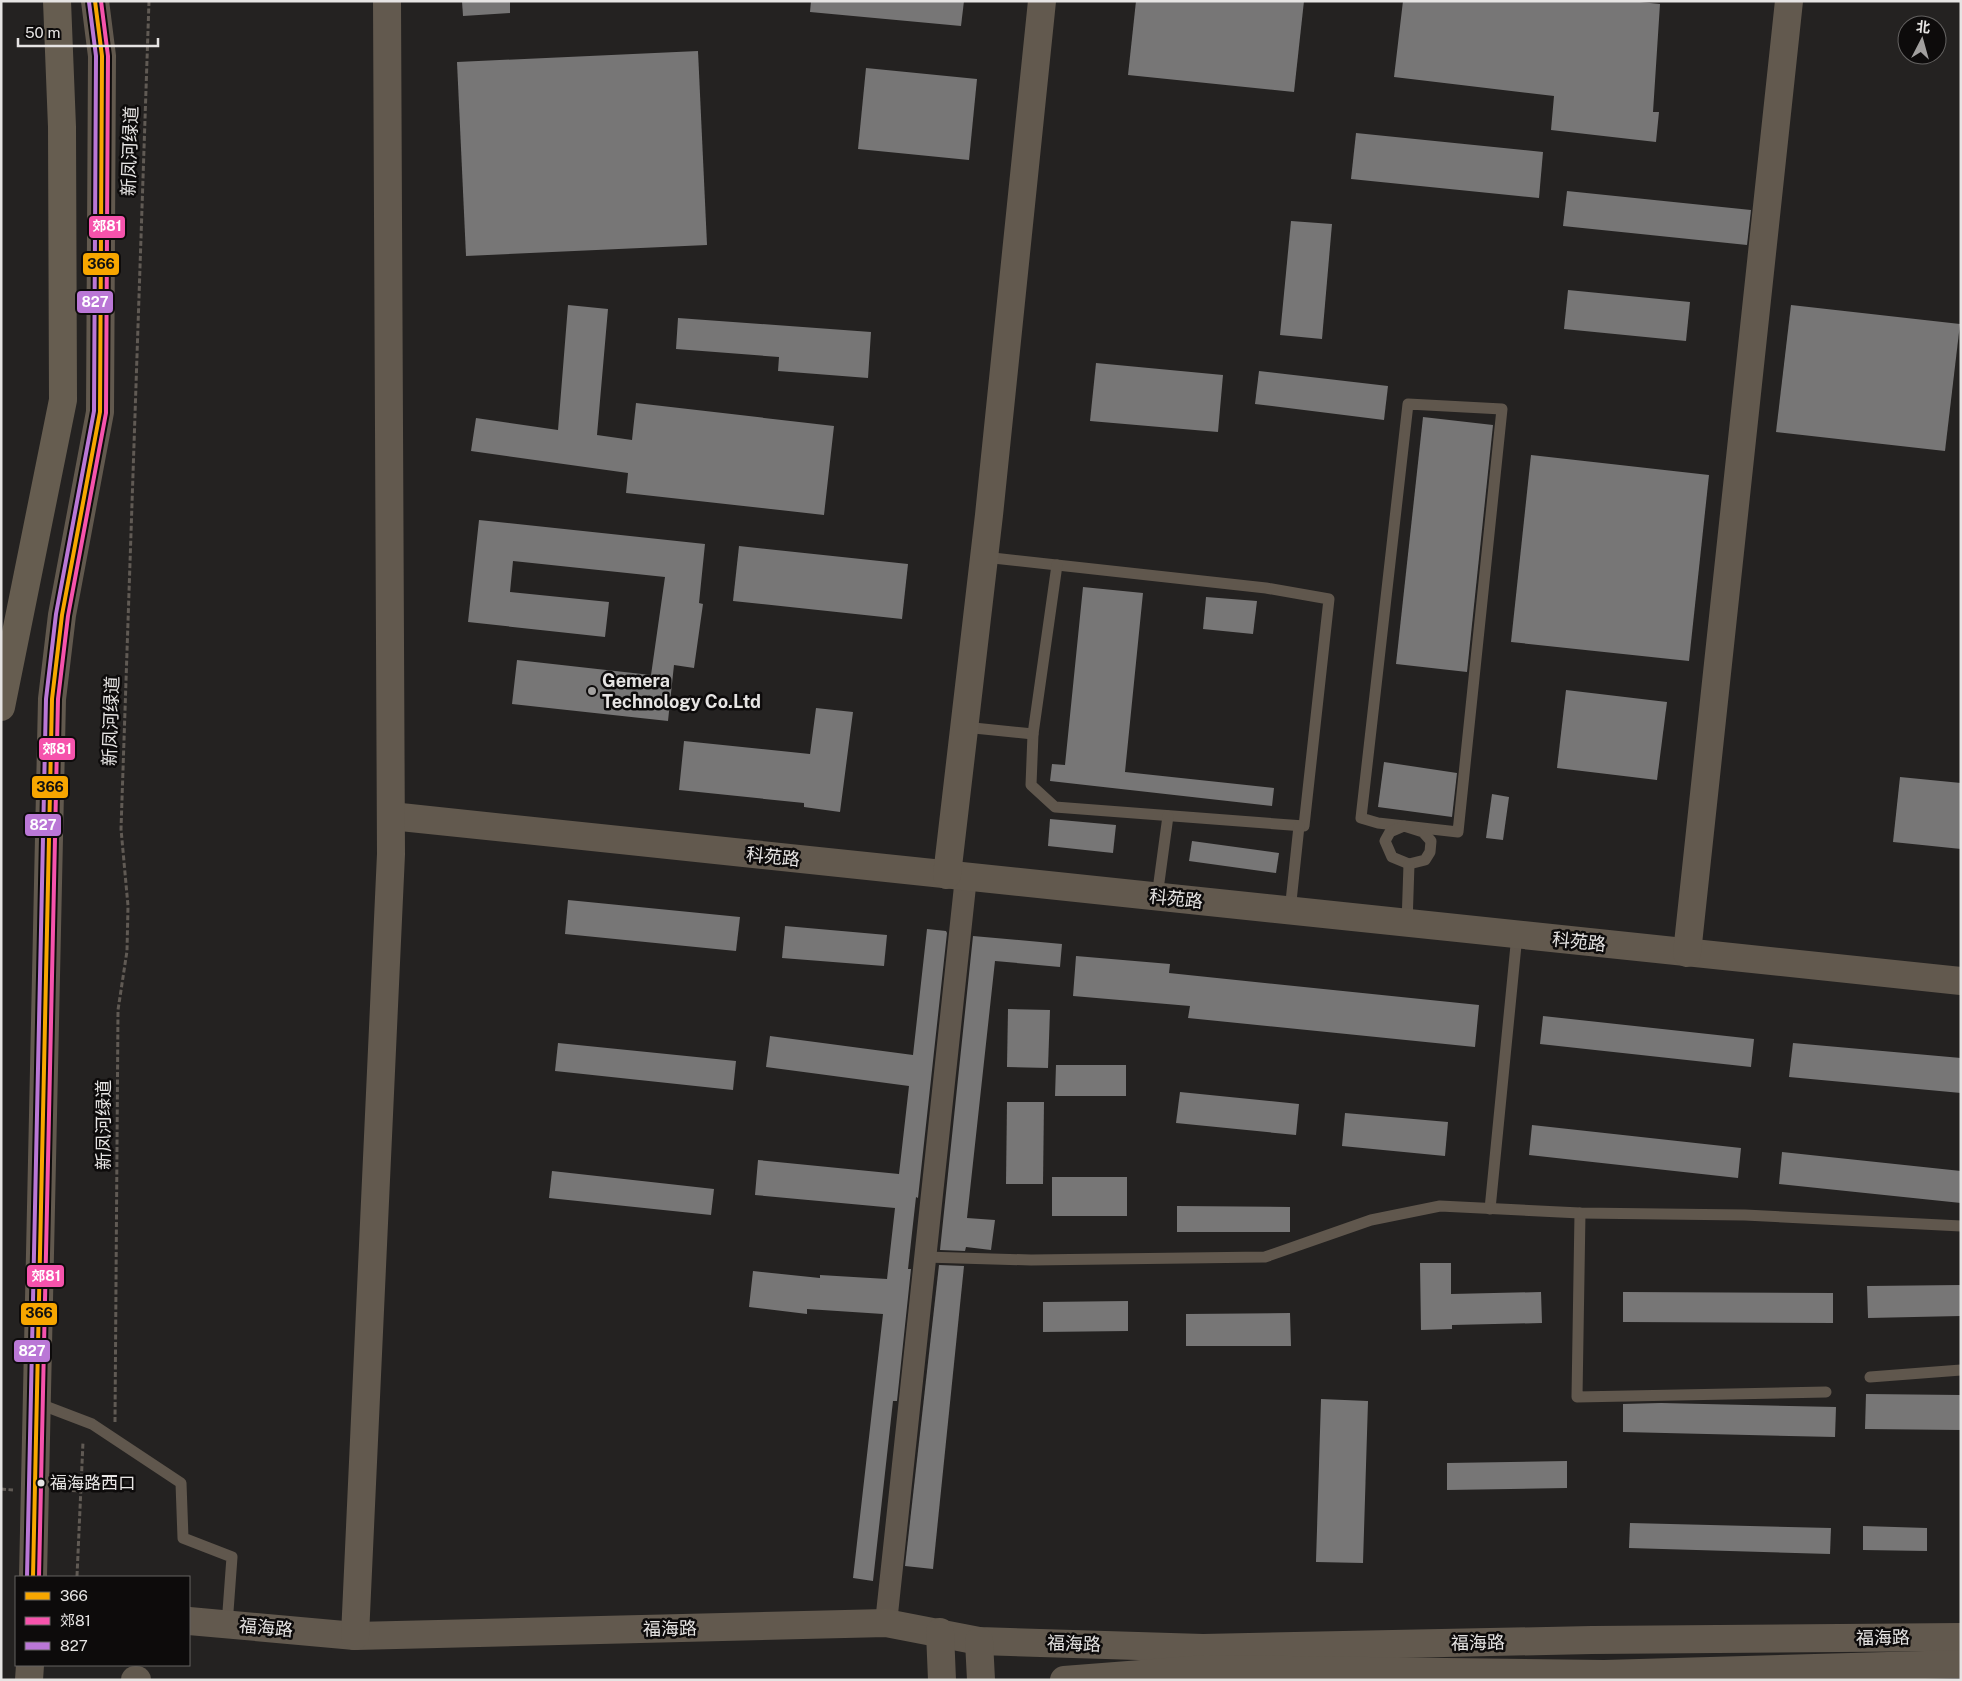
<svg xmlns="http://www.w3.org/2000/svg" width="1962" height="1681" viewBox="0 0 1962 1681" font-family="'Public Sans','Noto Sans SC',sans-serif">
	<style>
		.building { fill: #777676 }
		.lines { fill: none; stroke-linecap: round; stroke-linejoin: round }
		.path { stroke: #605a54; stroke-width: 3; stroke-dasharray: 5 2.5; stroke-linecap: butt }
		.lane { stroke: #60574d; stroke-width: 11 }
		.street { stroke: #60574d; stroke-width: 22 }
		.secondary { stroke: #62594e; stroke-width: 28 }
		.highway { stroke: #665d50; stroke-width: 28 }
		.bus-1-casing { stroke: #0d0b0b; stroke-width: 8 }
		.bus-2-casing { stroke: #0d0b0b; stroke-width: 8 }
		.bus-3-casing { stroke: #0d0b0b; stroke-width: 8 }
		.bus-1 { stroke: #f7a600; stroke-width: 4 }
		.bus-2 { stroke: #f653ac; stroke-width: 4 }
		.bus-3 { stroke: #ba77d6; stroke-width: 4 }
		.poi-dot { fill: #a2a09f; stroke: #0d0b0b; stroke-width: 2 }
		.bus-dot { fill: #e6e4e3; stroke: #0d0b0b; stroke-width: 2 }
		.labels { text-anchor: middle; stroke-width: 5; stroke-linejoin: round; paint-order: stroke }
		.bus-label { font-size: 17px; fill: #e6e4e3; stroke: #0d0b0b; text-anchor: start }
		.street-label { font-size: 18px; fill: #e6e4e3; stroke: #0d0b0b }
		.poi-label { font-size: 18px; font-weight: bold; fill: #e6e4e3; stroke: #0d0b0b; text-anchor: start }
		.line-badge { stroke: #0d0b0b; stroke-width: 2 }
		.badge-label { font-size: 14px; text-anchor: middle; font-weight: bold; fill: #fff }
		.pale-badge-label { font-size: 14px; text-anchor: middle; font-weight: bold; fill: #111 }
	</style>
	<rect width="100%" height="100%" fill="#242221"/>
	<!-- building -->
	<g class="building">
		<polygon points="462,1 510,1 510,13 463,16"/>
		<polygon points="811,1 964,1 961,26 810,12"/>
		<polygon points="1136,1 1304,1 1294,92 1128,75"/>
		<polygon points="1403,1 1630,1 1660,4 1653,112 1659,112 1656,142 1551,130 1554,96 1394,77"/>
		<polygon points="698,51 707,245 466,256 457,62"/>
		<polygon points="866,68 977,79 969,160 858,149"/>
		<polygon points="1356,133 1543,152 1539,198 1351,179"/>
		<polygon points="1567,191 1751,210 1747,245 1563,226"/>
		<polygon points="1291,221 1332,224 1322,339 1280,335"/>
		<polygon points="1568,290 1690,302 1686,341 1564,329"/>
		<polygon points="568,305 608,309 597,435 632,440 636,403 834,426 824,515 626,493 628,473 471,451 476,418 558,430"/>
		<polygon points="1791,305 1960,324 1945,451 1776,432"/>
		<polygon points="678,318 871,332 868,378 778,371 779,357 676,349"/>
		<polygon points="1096,363 1223,375 1218,432 1090,421"/>
		<polygon points="1259,371 1388,386 1384,420 1255,404"/>
		<polygon points="1423,417 1493,425 1467,672 1396,664"/>
		<polygon points="1531,455 1709,475 1689,661 1511,642"/>
		<polygon points="479,520 705,544 699,603 703,604 694,668 674,665 668,721 512,704 517,660 651,675 665,577 513,561 510,592 609,602 605,637 468,622"/>
		<polygon points="739,546 908,564 902,619 733,601"/>
		<polygon points="1083,587 1143,593 1125,772 1274,788 1272,806 1050,781 1052,764 1065,765"/>
		<polygon points="1206,597 1257,601 1253,634 1203,629"/>
		<polygon points="1566,690 1667,702 1657,780 1557,768"/>
		<polygon points="816,708 853,712 840,812 804,807 804,803 679,790 684,741 810,754"/>
		<polygon points="1384,762 1457,773 1452,817 1378,807"/>
		<polygon points="1900,777 1961,783 1961,849 1893,842"/>
		<polygon points="1492,794 1509,797 1503,840 1486,838"/>
		<polygon points="1050,819 1116,825 1113,853 1048,846"/>
		<polygon points="1192,841 1279,853 1276,873 1189,861"/>
		<polygon points="568,900 740,917 736,951 565,934"/>
		<polygon points="785,926 887,935 884,966 782,958"/>
		<polygon points="927,929 946,931 947,933 918,1198 916,1197 908,1269 911,1269 897,1401 893,1401 873,1581 853,1578 883,1314 807,1309 807,1314 749,1307 753,1271 820,1278 820,1275 887,1279 895,1208 755,1195 758,1160 899,1174 909,1086 766,1067 770,1036 913,1055"/>
		<polygon points="973,936 1062,944 1060,967 995,961 967,1218 995,1220 991,1250 966,1247 965,1251 940,1250"/>
		<polygon points="1076,956 1170,964 1169,973 1479,1005 1475,1047 1188,1018 1190,1006 1073,996"/>
		<polygon points="1008,1009 1050,1010 1048,1068 1007,1067"/>
		<polygon points="1543,1016 1754,1039 1751,1067 1540,1044"/>
		<polygon points="558,1043 736,1061 733,1090 555,1071"/>
		<polygon points="1793,1043 1961,1058 1961,1093 1789,1077"/>
		<polygon points="1056,1065 1126,1065 1126,1096 1055,1096"/>
		<polygon points="1180,1092 1299,1104 1296,1135 1176,1123"/>
		<polygon points="1007,1102 1044,1102 1043,1184 1006,1184"/>
		<polygon points="1345,1113 1448,1122 1445,1156 1342,1146"/>
		<polygon points="1532,1125 1741,1148 1738,1178 1529,1155"/>
		<polygon points="1782,1152 1961,1171 1961,1203 1779,1184"/>
		<polygon points="552,1171 714,1189 711,1215 549,1198"/>
		<rect x="1052" y="1177" width="75" height="39"/>
		<polygon points="1177,1206 1290,1207 1290,1232 1177,1232"/>
		<polygon points="1420,1263 1451,1263 1451,1294 1541,1292 1542,1323 1452,1325 1452,1329 1421,1330"/>
		<polygon points="939,1265 964,1266 933,1569 905,1566"/>
		<polygon points="1961,1285 1961,1316 1868,1318 1867,1286"/>
		<polygon points="1623,1292 1833,1293 1833,1323 1623,1322"/>
		<polygon points="1128,1301 1128,1331 1043,1332 1043,1302"/>
		<polygon points="1290,1313 1291,1346 1186,1346 1186,1314"/>
		<polygon points="1866,1394 1961,1395 1961,1430 1865,1429"/>
		<polygon points="1321,1399 1368,1401 1363,1563 1316,1562"/>
		<polygon points="1661,1403 1836,1407 1835,1437 1623,1432 1623,1404"/>
		<polygon points="1567,1461 1567,1488 1447,1490 1447,1463"/>
		<polygon points="1630,1523 1831,1528 1830,1554 1629,1548"/>
		<polygon points="1863,1526 1927,1528 1927,1551 1863,1550"/>
	</g>
	<g class="lines">
		<!-- path -->
		<g class="path">
			<polyline points="115,1422 118,1010 127,951 128,906 121,829 149,1"/>
			<polyline points="1,1489 13,1490"/>
			<polyline points="57,1490 81,1491"/>
			<polyline points="77,1576 83,1442"/>
		</g>
		<!-- lane -->
		<g class="lane">
			<polygon points="1408,404 1502,409 1458,832 1378,823 1361,818"/>
			<polyline points="964,727 1033,734 1031,785 1055,807 1304,826 1329,599 1266,588 984,557"/>
			<polyline points="1033,734 1057,565"/>
			<polygon points="1404,826 1423,832 1431,841 1430,852 1425,860 1409,864 1392,857 1385,841 1390,832"/>
			<polyline points="1157,897 1168,816"/>
			<polyline points="1290,911 1299,826"/>
			<polyline points="1407,924 1409,864"/>
			<polyline points="1490,1209 1517,935"/>
			<polyline points="1580,1213 1577,1397 1826,1392"/>
			<polyline points="925,1257 1031,1260 1265,1257 1371,1220 1440,1206 1580,1213 1745,1215 1961,1226"/>
			<polyline points="1870,1377 1961,1370"/>
			<polyline points="37,1403 92,1424 181,1483 183,1538 232,1557 227,1625"/>
		</g>
		<!-- street -->
		<polyline class="street" points="886,1623 966,877"/>
		<!-- secondary -->
		<g class="secondary">
			<polyline points="391,816 1961,981"/>
			<polyline points="947,875 989,515 1042,1"/>
			<polyline points="1687,953 1789,1"/>
			<polyline points="33,1577 52,699 62,615 100,412 102,56 95,1"/>
			<polyline points="189,1621 355,1636 886,1623 979,1641 1203,1648 1592,1640 1961,1637"/>
			<polyline points="940,1632 942,1680"/>
			<polyline points="355,1636 391,854 387,1"/>
			<polyline points="979,1641 981,1680"/>
			<polyline points="29,1680 30,1665"/>
			<polyline points="135,1680 137,1680"/>
			<polyline points="1064,1680 1206,1669 1604,1674 1961,1664"/>
		</g>
		<!-- highway -->
		<polyline class="highway" points="1,707 63,400 62,127 57,1"/>
		<defs>
			<polyline id="bus-1" points="33,1577 52,699 62,615 100,412 102,56 95,1"/>
			<polyline id="bus-2" points="39,1577 58,699 68,616 106,413 108,56 101,1"/>
			<polyline id="bus-3" points="27,1577 46,699 56,614 94,411 96,56 89,2"/>
		</defs>
		<!-- bus-1 casing -->
		<use href="#bus-1" class="bus-1-casing"/>
		<!-- bus-2 casing -->
		<use href="#bus-2" class="bus-2-casing"/>
		<!-- bus-3 casing -->
		<use href="#bus-3" class="bus-3-casing"/>
		<!-- bus-1 -->
		<use href="#bus-1" class="bus-1"/>
		<!-- bus-2 -->
		<use href="#bus-2" class="bus-2"/>
		<!-- bus-3 -->
		<use href="#bus-3" class="bus-3"/>
	</g>
	<!-- markers -->
	<circle class="poi-dot" cx="592" cy="691" r="5"/>
	<circle class="bus-dot" cx="41" cy="1483" r="4.5"/>
	<g class="labels">
		<!-- bus labels -->
		<g class="bus-label">
			<text x="50" y="1489">福海路西口</text>
		</g>
		<!-- street labels -->
		<g class="street-label">
			<text transform="translate(130 151) rotate(-88)" y="6">新凤河绿道</text>
			<text transform="translate(111 721) rotate(-88)" y="6">新凤河绿道</text>
			<text transform="translate(773 857) rotate(6)" y="6">科苑路</text>
			<text transform="translate(1176 899) rotate(6)" y="6">科苑路</text>
			<text transform="translate(1579 942) rotate(6)" y="6">科苑路</text>
			<text transform="translate(104 1125) rotate(-90)" y="6">新凤河绿道</text>
			<text transform="translate(266 1628) rotate(5)" y="6">福海路</text>
			<text transform="translate(670 1629) rotate(-1)" y="6">福海路</text>
			<text transform="translate(1883 1638) rotate(-1)" y="6">福海路</text>
			<text transform="translate(1478 1643) rotate(-1)" y="6">福海路</text>
			<text transform="translate(1074 1644) rotate(2)" y="6">福海路</text>
		</g>
		<!-- poi labels -->
		<g class="poi-label">
			<text x="602" y="687">Gemera<tspan x="602" dy="21">Technology Co.Ltd</tspan></text>
		</g>
	</g>
	<g class="line-badge">
		<rect x="88" y="215" width="38" height="24" rx="5" fill="#f653ac"/>
		<rect x="82" y="252" width="38" height="24" rx="5" fill="#f7a600"/>
		<rect x="76" y="290" width="38" height="24" rx="5" fill="#ba77d6"/>
		<rect x="38" y="737" width="38" height="24" rx="5" fill="#f653ac"/>
		<rect x="31" y="775" width="38" height="24" rx="5" fill="#f7a600"/>
		<rect x="24" y="813" width="38" height="24" rx="5" fill="#ba77d6"/>
		<rect x="26" y="1264" width="39" height="24" rx="5" fill="#f653ac"/>
		<rect x="20" y="1302" width="38" height="24" rx="5" fill="#f7a600"/>
		<rect x="13" y="1339" width="38" height="24" rx="5" fill="#ba77d6"/>
	</g>
	<g class="badge-label">
		<text x="107" y="231">郊81</text>
		<text x="95" y="307">827</text>
		<text x="57" y="754">郊81</text>
		<text x="43" y="830">827</text>
		<text x="46" y="1281">郊81</text>
		<text x="32" y="1356">827</text>
	</g>
	<g class="pale-badge-label">
		<text x="101" y="269">366</text>
		<text x="50" y="792">366</text>
		<text x="39" y="1318">366</text>
	</g>
	<!-- border -->
	<rect width="1962" height="1681" fill="none" stroke="#e6e4e3" stroke-width="5"/>
	<!-- legend -->
	<rect x="15" y="1576" width="175" height="90" fill="#0d0b0b" stroke="#646261"/>
	<rect x="25" y="1592" width="25" height="8" fill="#f7a600" stroke="#646261"/>
	<text x="60" y="1601" font-size="15" fill="#e6e4e3">366</text>
	<rect x="25" y="1617" width="25" height="8" fill="#f653ac" stroke="#646261"/>
	<text x="60" y="1626" font-size="15" fill="#e6e4e3">郊81</text>
	<rect x="25" y="1642" width="25" height="8" fill="#ba77d6" stroke="#646261"/>
	<text x="60" y="1651" font-size="15" fill="#e6e4e3">827</text>
	<!-- north arrow -->
	<g transform="translate(1922 40) rotate(6)"><circle r="24" fill="#0d0b0b" stroke="#646261"/>
	<path d="M0-4L9 19L0 12L-9 19Z" fill="#a2a09f"/>
	<text y="-8" font-size="14" font-weight="bold" text-anchor="middle" fill="#e6e4e3">北</text>
	</g>
	<!-- scale -->
	<path d="M18 38v8h140v-8" fill="none" stroke="#e6e4e3" stroke-width="2.5"/>
	<text x="25" y="38" font-size="15" fill="#e6e4e3" stroke="#0d0b0b" stroke-width="4" paint-order="stroke">50 m</text>
</svg>
